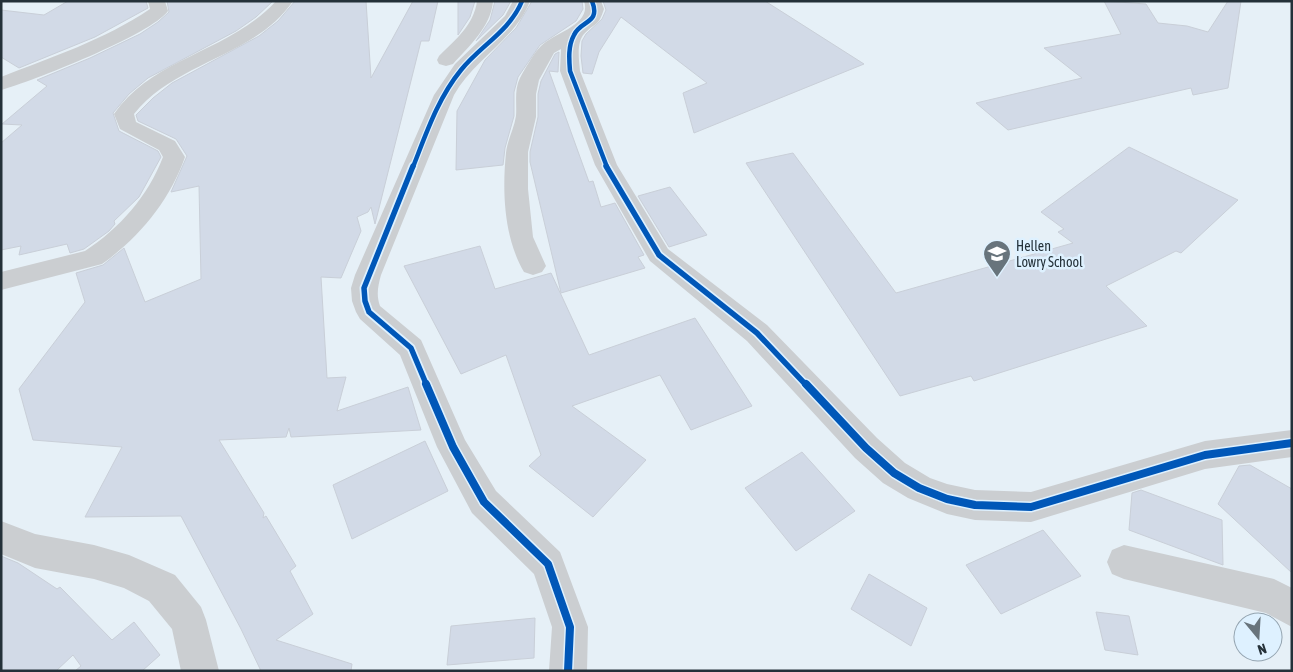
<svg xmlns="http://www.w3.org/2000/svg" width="1293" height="672" viewBox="0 0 1293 672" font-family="'Asap Condensed',sans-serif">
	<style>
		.building { fill: #d2dae7; stroke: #c9cfd8 }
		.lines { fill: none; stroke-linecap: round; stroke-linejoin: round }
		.street { fill: #cbced1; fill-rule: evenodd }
		.cycleway-far2-casing { stroke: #def1ff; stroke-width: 7 }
		.cycleway-far1-casing { stroke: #def1ff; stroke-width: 9 }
		.cycleway-casing { stroke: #def1ff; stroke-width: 11 }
		.cycleway-far2 { stroke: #0057b8; stroke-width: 4.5 }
		.cycleway-far1 { stroke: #0057b8; stroke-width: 5.5 }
		.cycleway { stroke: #0057b8; stroke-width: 8 }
		.labels { text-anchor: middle; stroke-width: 5; stroke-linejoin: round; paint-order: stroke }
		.poi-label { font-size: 14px; fill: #243139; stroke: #def1ff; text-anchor: start }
	</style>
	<rect width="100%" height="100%" fill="#e6f0f7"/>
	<!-- building -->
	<g class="building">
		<polygon points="68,1 146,1 148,8 95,37 19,68 1,57 1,10 44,15"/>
		<polygon points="167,1 273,1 256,17 236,31 148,78 129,94 113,113 119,131 158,151 161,157 139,197 114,221 115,224 109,231 84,249 70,253 67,244 19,255 21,246 1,250 1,143 22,125 2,124 47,86 37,80 90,58 140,34 158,22 169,12"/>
		<polygon points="295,1 366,1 371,78 413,1 438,1 429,41 421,41 375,224 371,207 368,212 357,217 361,231 341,278 321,277 327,378 346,377 337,411 408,387 421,430 291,437 289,428 286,437 219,440 264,513 263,518 266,516 296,566 290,571 313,614 276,640 352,664 351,671 261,671 241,629 181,516 85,517 122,447 33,440 19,389 85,302 76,273 103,265 124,248 145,302 201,279 199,186 171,192 187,156 176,139 138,121 136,115 153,98 172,83 259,36 278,21"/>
		<polygon points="458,1 475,1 470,17 458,35"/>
		<polygon points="495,1 511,1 503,15 476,41 490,20"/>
		<polygon points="532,1 582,1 583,9 576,21 540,45 518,77 514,92 514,116 505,148 503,165 456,170 457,111 485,60 516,28"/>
		<polygon points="603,1 765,1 864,64 694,133 683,93 707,83 621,17 599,52 592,74 583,73 581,56 582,41 586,34 602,19 606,10"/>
		<polygon points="1104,1 1146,4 1158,23 1187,26 1208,32 1228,1 1241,1 1228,88 1193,95 1191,88 1008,130 976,103 1082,78 1044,48 1121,34"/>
		<polygon points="559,52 558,72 549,71 589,182 593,181 601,207 615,203 644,255 638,257 645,268 561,293 530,162 530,152 538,117 538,94 541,81 555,54"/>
		<polygon points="1129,147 1238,200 1181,253 1176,251 1106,286 1147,326 974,381 971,376 900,396 746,163 793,153 896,293 1073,243 1058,232 1064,229 1041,212"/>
		<polygon points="670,187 707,235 669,247 638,196"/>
		<polygon points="480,246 495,289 551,273 589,355 695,318 752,406 691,430 660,375 572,406 646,460 593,517 529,466 541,455 506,355 461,374 404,266"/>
		<polygon points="425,441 448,491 352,539 333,485"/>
		<polygon points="802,452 855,511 796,551 745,488"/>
		<polygon points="1250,465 1292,489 1292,573 1218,504 1239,466"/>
		<polygon points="1141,490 1222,520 1223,565 1129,530 1132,493"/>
		<polygon points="1043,530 1081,576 1001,614 966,565"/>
		<polygon points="1,556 18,563 57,589 60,587 112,640 134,622 160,655 142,671 75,671 81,666 73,655 56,671 1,671"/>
		<polygon points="869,574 927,608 911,646 851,609"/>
		<polygon points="1096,612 1129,616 1138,655 1105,650"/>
		<polygon points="535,618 534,658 447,665 451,626"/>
	</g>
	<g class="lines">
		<!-- street -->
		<g class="street">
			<path d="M148,1H165L168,11C152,34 31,82 1,90V77C52,57 104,40 150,9Z"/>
			<path d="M276,1H293C255,57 176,61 134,114L136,122L175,141L185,157C170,200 139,238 102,264L1,290V272L85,251C120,228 148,196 163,157L159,150L120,129L114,114C153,57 230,52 276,1Z"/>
			<path d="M477,1H493C491,27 469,46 453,64L446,66L439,64L437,60L439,56C455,40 474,25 477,1Z"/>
			<path d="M513,1H530C516,39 474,59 454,95L381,275C378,286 376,295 380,306L421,340L465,440L496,491L560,552L588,627L587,671H549L552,627L534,574L472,513L437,447L400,355L360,319L356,312L352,301L351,288L355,275L434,95L455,64L505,16Z"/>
			<path d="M584,1H601L604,9C598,27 597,21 585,33C576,41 579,60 580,71L617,165L668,249L767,325L877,438L905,463L930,478L947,484L975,490L1031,492L1205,441L1292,430V457L1205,469L1031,522L975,520L947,514L908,498L883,483L855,458L747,341L650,261L595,165L560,71L561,49L554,53L539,80L536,94V117L528,152V189L533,237L546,266L542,272L533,275L524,272C504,238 502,192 506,153C507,141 514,129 516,116C517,103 514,90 520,78C525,69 533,54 541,46C555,32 592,25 584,1Z"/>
			<polygon points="1,521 35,534 94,545 129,555 175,575 201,607 206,620 219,671 181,671 172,629 149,601 124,588 94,579 35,568 1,554"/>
			<polygon points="1124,545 1274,579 1292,588 1292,627 1266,613 1124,579 1112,574 1107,562 1112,550"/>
		</g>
		<defs>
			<g id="cycleway-far2">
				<path d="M592,1C601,24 581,20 574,35C568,46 569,59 570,71L607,167"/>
				<path d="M413,167C426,134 438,98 461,70C480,46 510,31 522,1"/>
			</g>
			<g id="cycleway-far1">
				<polyline points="413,166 364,288 365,301 369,312 411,348 427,386"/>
				<polyline points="606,166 659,255 757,333 807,386"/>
			</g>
			<g id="cycleway">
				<polyline points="426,384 453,447 484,502 548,564 570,627 568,671"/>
				<polyline points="806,384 866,448 894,473 919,488 947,499 975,505 1031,507 1205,455 1292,443"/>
			</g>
		</defs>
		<!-- cycleway-far2 casing -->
		<use href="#cycleway-far2" class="cycleway-far2-casing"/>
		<!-- cycleway-far1 casing -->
		<use href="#cycleway-far1" class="cycleway-far1-casing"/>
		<!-- cycleway casing -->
		<use href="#cycleway" class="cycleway-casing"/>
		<!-- cycleway-far2 -->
		<use href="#cycleway-far2" class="cycleway-far2"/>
		<!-- cycleway-far1 -->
		<use href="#cycleway-far1" class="cycleway-far1"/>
		<!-- cycleway -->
		<use href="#cycleway" class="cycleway"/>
	</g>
	<!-- icons -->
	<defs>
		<symbol id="school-pin" viewBox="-11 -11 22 30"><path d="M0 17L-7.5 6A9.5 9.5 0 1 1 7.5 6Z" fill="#68747c" stroke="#def1ff"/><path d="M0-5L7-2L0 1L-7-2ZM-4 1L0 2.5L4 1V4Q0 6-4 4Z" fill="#fff"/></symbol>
	</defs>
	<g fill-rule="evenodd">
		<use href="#school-pin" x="981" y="238" width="32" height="43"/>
	</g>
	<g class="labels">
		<!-- poi labels -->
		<g class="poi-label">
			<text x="1016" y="251">Hellen<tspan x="1016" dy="16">Lowry School</tspan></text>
		</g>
	</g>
	<!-- border -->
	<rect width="1293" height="672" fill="none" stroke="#243139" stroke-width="5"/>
	<!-- north arrow -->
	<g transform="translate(1258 637) rotate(162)"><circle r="24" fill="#def1ff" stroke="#94a4b0"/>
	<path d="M0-4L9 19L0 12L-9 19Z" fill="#68747c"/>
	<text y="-8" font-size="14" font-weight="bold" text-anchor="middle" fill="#243139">N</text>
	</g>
</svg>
